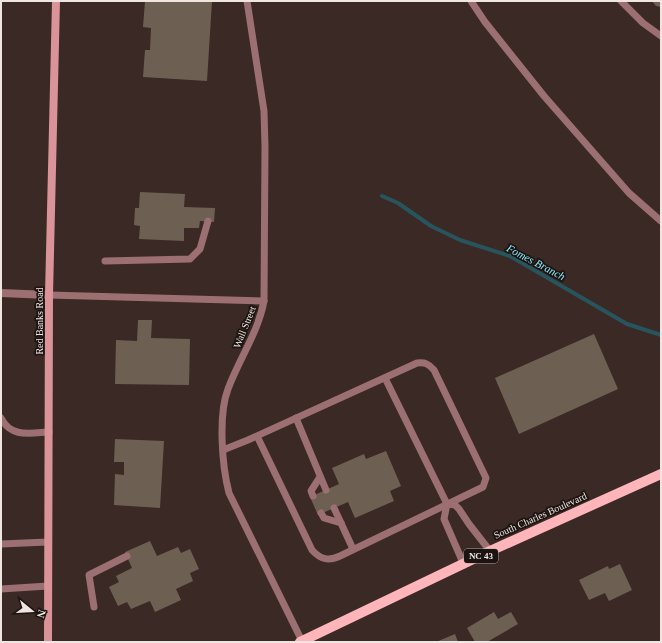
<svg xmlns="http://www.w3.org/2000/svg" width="662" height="643" viewBox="0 0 662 643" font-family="Georgia,serif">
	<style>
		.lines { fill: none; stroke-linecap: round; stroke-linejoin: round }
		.stream { stroke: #28545d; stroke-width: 4 }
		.building { fill: #6d6053 }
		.lane { stroke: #9c6f72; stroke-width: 7 }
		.street { stroke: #9c6f72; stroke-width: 8 }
		.secondary { stroke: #da9398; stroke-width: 8 }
		.primary { stroke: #ffb5ba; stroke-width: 10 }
		.labels { text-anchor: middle; stroke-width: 3.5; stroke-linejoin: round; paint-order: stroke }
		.shield { fill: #1c1411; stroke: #b1a6a3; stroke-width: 1 }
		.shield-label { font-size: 9px; font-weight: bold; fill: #f1e5e1 }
		.street-label { font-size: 10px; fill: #f1e5e1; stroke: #1c1411 }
		.water-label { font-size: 11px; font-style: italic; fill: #8ceaff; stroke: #1c1411 }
	</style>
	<rect width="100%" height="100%" fill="#3a2924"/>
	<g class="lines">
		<!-- stream -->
		<polyline class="stream" points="382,196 398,203 431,226 460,240 510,256 627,324 661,335"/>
	</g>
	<!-- building -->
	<g class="building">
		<polygon points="145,1 212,1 207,81 143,77 145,50 150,50 151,28 143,27"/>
		<polygon points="652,1 661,1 661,7 656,6"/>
		<polygon points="140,192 185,194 184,207 215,208 214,222 200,221 199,228 184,228 184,241 139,239 140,226 134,225 135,208 139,208"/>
		<polygon points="138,320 152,320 151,338 190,339 189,385 115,384 116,340 137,341"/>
		<polygon points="594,334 618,389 519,434 495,378"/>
		<polygon points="115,439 164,441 160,508 114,505 115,474 124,475 124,462 114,462"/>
		<polygon points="386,451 401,486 390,491 394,501 355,518 348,502 318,515 310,497 339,484 332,468 364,454 366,459"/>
		<polygon points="150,541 157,556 178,547 181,553 190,549 199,569 190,573 193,581 176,589 181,600 155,612 150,601 131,609 127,602 118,606 109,587 119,582 116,576 132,568 125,552"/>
		<polygon points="620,564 632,590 609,601 605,593 589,600 579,580 608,566 609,569"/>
		<polygon points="494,612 498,619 511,612 518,624 487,642 475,642 467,628"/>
		<polygon points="455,634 458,642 436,642"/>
	</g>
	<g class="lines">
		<!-- lane -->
		<g class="lane">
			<path d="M247,1L264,111L265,147L264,301C258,333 239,359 228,389C218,415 222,466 229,493L302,641"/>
			<polyline points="471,1 485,22 544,96 629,193 661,221"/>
			<polyline points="621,1 643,23 661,36"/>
			<polyline points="105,261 190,259 200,249 208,221"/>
			<polyline points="49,295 264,301"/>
			<polyline points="385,378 447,504 444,519 464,565"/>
			<path d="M1,418C11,438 30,433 49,432"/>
			<polyline points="296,418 326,490"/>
			<path d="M223,450L248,440L417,363C425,362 429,364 434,370L486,478L483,487L340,556C329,561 321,560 312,550L257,436"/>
			<polyline points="313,496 311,491 320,477"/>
			<polyline points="448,504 455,505 459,509 469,524 490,551"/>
			<polyline points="334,508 353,549"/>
			<polyline points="321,513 324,518 341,523"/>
			<polyline points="1,544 48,542"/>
			<polyline points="1,589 48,586"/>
			<polyline points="94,607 89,575 127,556"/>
		</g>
		<!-- street -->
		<polyline class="street" points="1,293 49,295"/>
		<!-- secondary -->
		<polyline class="secondary" points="48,642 49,295 56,1"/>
		<!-- primary -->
		<polyline class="primary" points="300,642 490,551 661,474"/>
	</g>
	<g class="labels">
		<!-- shield labels -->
		<rect class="shield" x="464" y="549" width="34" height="14" rx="3"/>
		<g class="shield-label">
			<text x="481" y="559">NC 43</text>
		</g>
		<!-- street labels -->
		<g class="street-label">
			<text transform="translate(39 321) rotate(-90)" y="4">Red Banks Road</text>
			<text transform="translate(244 327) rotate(-68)" y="4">Wall Street</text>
			<text transform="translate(540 515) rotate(-24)" y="4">South Charles Boulevard</text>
		</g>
		<!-- water labels -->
		<g class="water-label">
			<text transform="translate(536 262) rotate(28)" y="4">Fomes Branch</text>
		</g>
	</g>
	<!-- border -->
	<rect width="662" height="643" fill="none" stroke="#f1e5e1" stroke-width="4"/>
	<!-- north arrow -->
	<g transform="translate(32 611) rotate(108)" stroke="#1c1411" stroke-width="3" paint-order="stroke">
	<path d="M0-3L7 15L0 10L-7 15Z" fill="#f1e5e1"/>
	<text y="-6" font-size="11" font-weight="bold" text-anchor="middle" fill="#f1e5e1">N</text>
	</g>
</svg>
